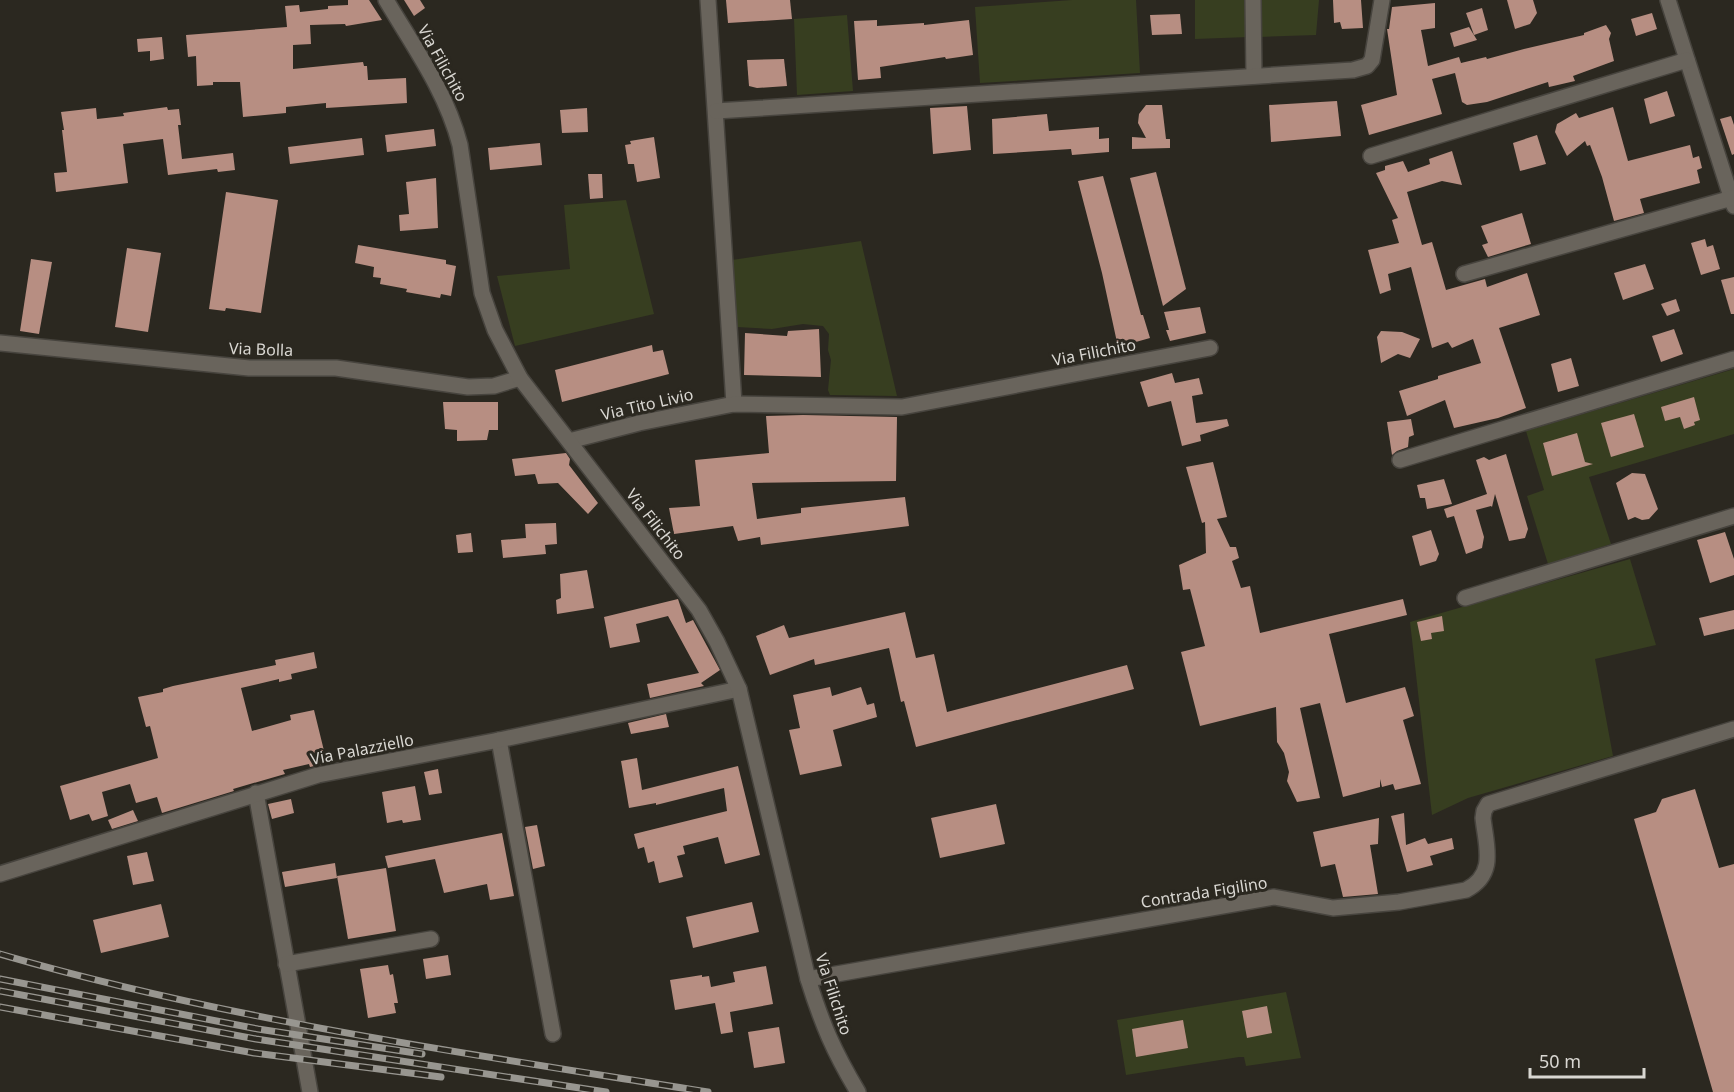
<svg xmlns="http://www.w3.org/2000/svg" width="1734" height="1092" viewBox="0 0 1734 1092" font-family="'Noto Sans',sans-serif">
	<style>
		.green { fill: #373e20 }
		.building { fill: #b78e82 }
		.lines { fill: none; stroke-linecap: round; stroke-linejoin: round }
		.minor-casing { stroke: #47443e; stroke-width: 18 }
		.tertiary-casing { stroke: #47443e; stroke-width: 18 }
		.minor { stroke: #69645c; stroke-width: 15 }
		.tertiary { stroke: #69645c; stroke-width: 15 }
		.rail-casing { stroke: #989690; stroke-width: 7 }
		.rail { stroke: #2b2820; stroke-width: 4.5; stroke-dasharray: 14; stroke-linecap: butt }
		.labels { text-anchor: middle; stroke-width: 6; stroke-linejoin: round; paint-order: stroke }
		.street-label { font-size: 16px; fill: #d9d7d2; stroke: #2b2820 }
	</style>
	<rect width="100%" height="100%" fill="#2b2820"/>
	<!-- green -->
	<g class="green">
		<polygon points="1072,0 1136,0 1140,73 980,83 975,7"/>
		<polygon points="1195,0 1247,0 1249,37 1195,39"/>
		<polygon points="1261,0 1319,0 1316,35 1259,37"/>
		<polygon points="847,15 853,91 797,95 794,19"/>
		<polygon points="626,200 654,314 515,346 497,276 570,269 564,205"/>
		<polygon points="861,241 897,396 830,395 828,390 831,360 828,350 829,334 823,326 803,324 772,329 737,327 732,260"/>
		<polygon points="1734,369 1734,434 1589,477 1611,544 1548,564 1527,496 1544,490 1526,431"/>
		<polygon points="1630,559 1656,645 1595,659 1613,756 1468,798 1432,815 1410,622"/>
		<polygon points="1286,992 1301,1058 1246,1066 1244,1057 1239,1057 1126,1075 1117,1020"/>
	</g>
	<!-- building -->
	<g class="building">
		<polygon points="348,0 369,0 382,20 346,26 345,24 310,25 311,44 293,45 293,69 363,62 364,66 367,66 368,80 406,78 407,103 326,108 326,103 286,107 286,113 243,117 240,82 213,82 213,85 197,86 196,56 188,57 186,35 287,27 285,6 299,5 300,12 328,9 328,6 348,5"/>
		<polygon points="404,0 420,0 425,8 414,16"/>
		<polygon points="726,0 790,0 792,19 728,23"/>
		<polygon points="1333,0 1361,0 1363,28 1342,29 1340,22 1334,23"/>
		<polygon points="1507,0 1533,0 1537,13 1530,24 1515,29"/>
		<polygon points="1435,3 1435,28 1421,30 1428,66 1459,57 1461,63 1486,57 1487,59 1524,49 1584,35 1584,33 1606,25 1611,33 1609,39 1614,61 1573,76 1575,81 1549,87 1548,82 1487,102 1467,105 1462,102 1455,73 1432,79 1442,114 1369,135 1361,105 1397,95 1387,29 1389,29 1392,7"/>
		<polygon points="1482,8 1488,30 1474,35 1466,13"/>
		<polygon points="1652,13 1657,29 1636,36 1631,19"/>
		<polygon points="1180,14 1182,34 1152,35 1150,15"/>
		<polygon points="877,20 877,26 924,23 924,25 969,20 973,55 946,59 945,57 880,67 881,78 858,80 854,21"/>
		<polygon points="1469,27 1477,40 1454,47 1450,33"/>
		<polygon points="162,37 164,59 150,61 150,51 138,52 137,39"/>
		<polygon points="784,59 787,86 757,88 749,86 747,60"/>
		<polygon points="1667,91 1675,116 1650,124 1644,99"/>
		<polygon points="1337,101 1341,136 1271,142 1269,105"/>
		<polygon points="1146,105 1162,105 1166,139 1170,139 1170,148 1132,149 1132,137 1146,138 1138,123 1139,114"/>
		<polygon points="967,106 971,150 933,154 930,108"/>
		<polygon points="167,107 168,110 179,109 181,125 178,125 182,159 233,153 235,170 218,172 217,169 168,175 163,139 123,144 128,183 56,192 54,173 67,172 62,130 64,130 61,112 96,108 97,119 124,116 123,113"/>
		<polygon points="1613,107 1628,161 1690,145 1693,158 1699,156 1702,168 1697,170 1700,183 1640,199 1644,213 1614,221 1602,177 1590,145 1587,146 1585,141 1567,156 1555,132 1557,124 1576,113 1579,118"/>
		<polygon points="587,108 588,132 562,133 560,110"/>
		<polygon points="1047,114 1049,131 1099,127 1099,139 1109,138 1109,152 1072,155 1071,149 993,154 992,119"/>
		<polygon points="1731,116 1734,125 1734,154 1732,155 1720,119"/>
		<polygon points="434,129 436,146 387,152 385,135"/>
		<polygon points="1537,135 1546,164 1520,171 1513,143"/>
		<polygon points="654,137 660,178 637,182 634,164 628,164 625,145 631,144 630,141"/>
		<polygon points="362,138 364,155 290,164 288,147"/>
		<polygon points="540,143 542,165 490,170 488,148"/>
		<polygon points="1452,151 1462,185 1442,181 1407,192 1422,245 1432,242 1446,290 1485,279 1487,287 1527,273 1540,315 1499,328 1526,408 1498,418 1454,428 1445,400 1407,416 1399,391 1438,379 1438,376 1481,363 1473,339 1452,348 1448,342 1432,348 1411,267 1388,274 1391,290 1380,294 1368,250 1399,243 1392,220 1398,218 1376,173 1385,170 1385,166 1403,161 1408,172 1430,164 1429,159"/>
		<polygon points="1156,172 1186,289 1163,306 1130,178"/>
		<polygon points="588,174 602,174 603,198 590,199"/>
		<polygon points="1103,176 1141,315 1143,315 1150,338 1118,347 1102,273 1078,181"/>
		<polygon points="436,178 438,228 400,231 399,215 409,214 406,182"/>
		<polygon points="226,192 278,200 261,313 226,308 225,311 209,309"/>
		<polygon points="1522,213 1531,244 1488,257 1482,245 1488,243 1481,226"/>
		<polygon points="1705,239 1707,247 1713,245 1720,269 1701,275 1691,243"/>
		<polygon points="358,245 446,260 446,264 456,266 451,296 441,294 440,298 406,292 407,289 380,284 381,278 373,277 374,267 355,263"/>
		<polygon points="127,248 161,253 148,332 115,327"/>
		<polygon points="31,259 52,262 39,334 20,331"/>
		<polygon points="1645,264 1654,289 1623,300 1614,273"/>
		<polygon points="1734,277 1734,314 1731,314 1721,280"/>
		<polygon points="1676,299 1680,311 1667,316 1661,304"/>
		<polygon points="1200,307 1206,333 1170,341 1166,330 1169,330 1164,312"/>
		<polygon points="819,329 821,377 744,375 745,333 787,336 788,331"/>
		<polygon points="1674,329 1683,354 1661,362 1652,336"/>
		<polygon points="1381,331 1402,332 1420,339 1410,358 1398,354 1381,363 1377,337"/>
		<polygon points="652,345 653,352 663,350 669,374 562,402 555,370"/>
		<polygon points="1571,358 1579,386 1558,392 1551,364"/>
		<polygon points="1172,373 1175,383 1199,378 1203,394 1192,396 1196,423 1227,419 1229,426 1200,435 1201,441 1182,446 1171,401 1148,407 1140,382"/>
		<polygon points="1694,397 1700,420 1694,422 1695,425 1684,429 1680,417 1665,421 1661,407"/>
		<polygon points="443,402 498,402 498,430 489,430 487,440 457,441 457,430 445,429"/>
		<polygon points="1634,414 1644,447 1611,457 1601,423"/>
		<polygon points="803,415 897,417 896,481 752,483 757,519 801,513 801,508 905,497 909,526 761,545 760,537 738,541 733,526 674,534 669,508 700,506 695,460 769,453 766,416"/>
		<polygon points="1411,419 1414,435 1409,437 1408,447 1397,451 1392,455 1387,422"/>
		<polygon points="1577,433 1585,462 1593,464 1552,476 1543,443"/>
		<polygon points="566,453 570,459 569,465 598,503 588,514 558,483 538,484 535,474 515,476 512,459"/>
		<polygon points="1506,454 1528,529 1525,538 1509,541 1495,494 1492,507 1491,506 1476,510 1484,537 1482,548 1466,554 1454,516 1447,518 1444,509 1487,494 1476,460 1484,457 1489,460"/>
		<polygon points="1213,462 1227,517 1217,519 1230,547 1236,547 1239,558 1232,561 1241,588 1250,586 1260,633 1403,599 1407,615 1329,634 1346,703 1405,687 1414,716 1403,720 1421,784 1395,790 1393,784 1382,787 1380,779 1380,787 1343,797 1320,703 1300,708 1320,798 1297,802 1287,781 1289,772 1284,753 1277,742 1276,707 1200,726 1181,652 1205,646 1190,589 1183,590 1179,565 1206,553 1205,522 1202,523 1186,467"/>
		<polygon points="1632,473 1645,474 1658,509 1649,519 1642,520 1635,517 1628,520 1616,483"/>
		<polygon points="1444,479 1452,504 1427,509 1425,498 1420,498 1417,485"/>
		<polygon points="556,523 557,544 545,545 546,554 503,558 501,540 526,538 525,524"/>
		<polygon points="1431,530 1439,554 1436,561 1420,566 1412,536"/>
		<polygon points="1725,532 1734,559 1734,575 1710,583 1697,540"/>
		<polygon points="471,533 473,552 458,553 456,535"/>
		<polygon points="587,570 594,608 557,614 556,600 561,598 560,574"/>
		<polygon points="678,599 686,623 693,620 720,670 701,683 704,686 650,698 647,684 699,673 668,616 636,624 640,642 610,648 604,617"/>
		<polygon points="1734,610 1734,629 1704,636 1699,618"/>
		<polygon points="905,612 916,658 934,654 947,712 1127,665 1134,689 916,747 904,701 901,702 889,648 815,665 814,659 770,675 756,636 784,625 789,638"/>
		<polygon points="1442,616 1444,631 1431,633 1432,639 1421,641 1417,622"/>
		<polygon points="314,652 317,668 291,674 292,679 279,682 279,679 241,688 252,731 291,720 290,715 314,710 327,763 310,767 309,764 283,770 285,774 233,789 234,791 162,813 157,797 136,803 130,784 102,792 108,816 92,821 89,814 70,820 60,786 158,758 150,726 146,727 138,697 163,692 163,689 173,686 276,665 275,660"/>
		<polygon points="830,687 832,696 861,687 867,705 874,703 877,717 833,730 842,766 800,775 789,730 800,728 793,695"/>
		<polygon points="666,714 669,727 631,734 628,723"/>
		<polygon points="637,758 642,790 738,766 760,855 725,864 718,837 683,846 685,854 677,856 683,877 659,883 654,861 648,863 644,847 638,849 634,834 727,811 724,788 656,805 656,803 629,808 621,761"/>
		<polygon points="438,769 442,793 429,795 424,772"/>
		<polygon points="415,786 421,820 403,823 402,820 387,823 382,792"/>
		<polygon points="1695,789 1719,868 1734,864 1734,1092 1713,1092 1634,819 1656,812 1662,799"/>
		<polygon points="291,799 294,813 272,819 268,804"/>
		<polygon points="996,804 1005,844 940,858 931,818"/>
		<polygon points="133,810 138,821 112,829 108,820"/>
		<polygon points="1404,813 1406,845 1425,838 1428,844 1452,838 1454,849 1430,856 1433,865 1407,872 1391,816"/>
		<polygon points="1379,818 1378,844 1370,845 1378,894 1343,897 1335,864 1321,867 1313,832"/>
		<polygon points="537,825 545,866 533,869 525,827"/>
		<polygon points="502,833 514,896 490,900 487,884 444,893 435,859 388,868 385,856"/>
		<polygon points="147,852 154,881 133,885 127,856"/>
		<polygon points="335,863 337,878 285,887 282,872"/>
		<polygon points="386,868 396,931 348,939 337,876"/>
		<polygon points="752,902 759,932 693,948 686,917"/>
		<polygon points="161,904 169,937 101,953 93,920"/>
		<polygon points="448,955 451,975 426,979 423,959"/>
		<polygon points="388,965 390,975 393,974 398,1003 394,1003 396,1013 368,1018 360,969"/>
		<polygon points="766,966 773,1004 730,1012 733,1032 721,1034 715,1003 675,1010 670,980 702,975 702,977 709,976 711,987 735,982 733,972"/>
		<polygon points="1267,1006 1272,1033 1247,1038 1242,1011"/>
		<polygon points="1183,1020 1188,1048 1136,1057 1132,1029"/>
		<polygon points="779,1027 785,1063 754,1068 748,1032"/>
	</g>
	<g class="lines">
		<defs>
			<g id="minor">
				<polyline points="708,0 734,404"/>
				<polyline points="1253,0 1254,76"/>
				<polyline points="1668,0 1734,206"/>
				<polyline points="716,111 1353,70 1367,66 1372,60 1382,0"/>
				<polyline points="1371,156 1687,60"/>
				<polyline points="1464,274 1732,198"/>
				<polyline points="0,343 249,368 336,368 468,387 494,386 520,378"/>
				<polyline points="569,441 639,423 734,404 902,407 1210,348"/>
				<polyline points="1400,460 1734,359"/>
				<polyline points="1465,598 1734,516"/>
				<polyline points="499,740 553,1034"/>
				<polyline points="256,793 310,1092"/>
				<polyline points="0,874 318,775 499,740 739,689"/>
				<polyline points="286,964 431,939"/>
				<path d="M808,979L1274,897L1333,908L1399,902L1466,890C1497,874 1486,846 1483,818L1484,811L1488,804L1734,729"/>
			</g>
			<path id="tertiary" d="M386,0C414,47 446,91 460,145L482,293L495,330L520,378L699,610L717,642L739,689L808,979C822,1024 834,1052 858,1092"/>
		</defs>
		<!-- minor casing -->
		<use href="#minor" class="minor-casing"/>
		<!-- tertiary casing -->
		<use href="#tertiary" class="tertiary-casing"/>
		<!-- minor -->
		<use href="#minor" class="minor"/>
		<!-- tertiary -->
		<use href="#tertiary" class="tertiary"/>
		<defs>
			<g id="rail">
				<path d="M0,954C231,1021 471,1054 708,1092"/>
				<polyline points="0,979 258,1029 422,1054"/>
				<polyline points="0,991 256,1039 606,1092"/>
				<polyline points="0,1007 254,1053 441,1077"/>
			</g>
		</defs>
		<!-- rail casing -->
		<use href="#rail" class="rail-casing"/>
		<!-- rail -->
		<use href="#rail" class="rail"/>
	</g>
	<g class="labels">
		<!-- street labels -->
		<g class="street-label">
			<text transform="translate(443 63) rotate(61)" y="6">Via Filichito</text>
			<text transform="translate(261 349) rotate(2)" y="6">Via Bolla</text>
			<text transform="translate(1094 352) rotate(-11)" y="6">Via Filichito</text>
			<text transform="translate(647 404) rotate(-13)" y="6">Via Tito Livio</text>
			<text transform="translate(656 524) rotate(52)" y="6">Via Filichito</text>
			<text transform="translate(362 749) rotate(-11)" y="6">Via Palazziello</text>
			<text transform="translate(1204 892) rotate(-9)" y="6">Contrada Figilino</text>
			<text transform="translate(834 994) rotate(72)" y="6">Via Filichito</text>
		</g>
	</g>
	<!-- scale -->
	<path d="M1530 1068v9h114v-9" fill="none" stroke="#d9d7d2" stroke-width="3"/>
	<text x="1539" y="1068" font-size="18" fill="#d9d7d2" stroke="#2b2820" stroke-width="4.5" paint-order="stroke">50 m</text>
</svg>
